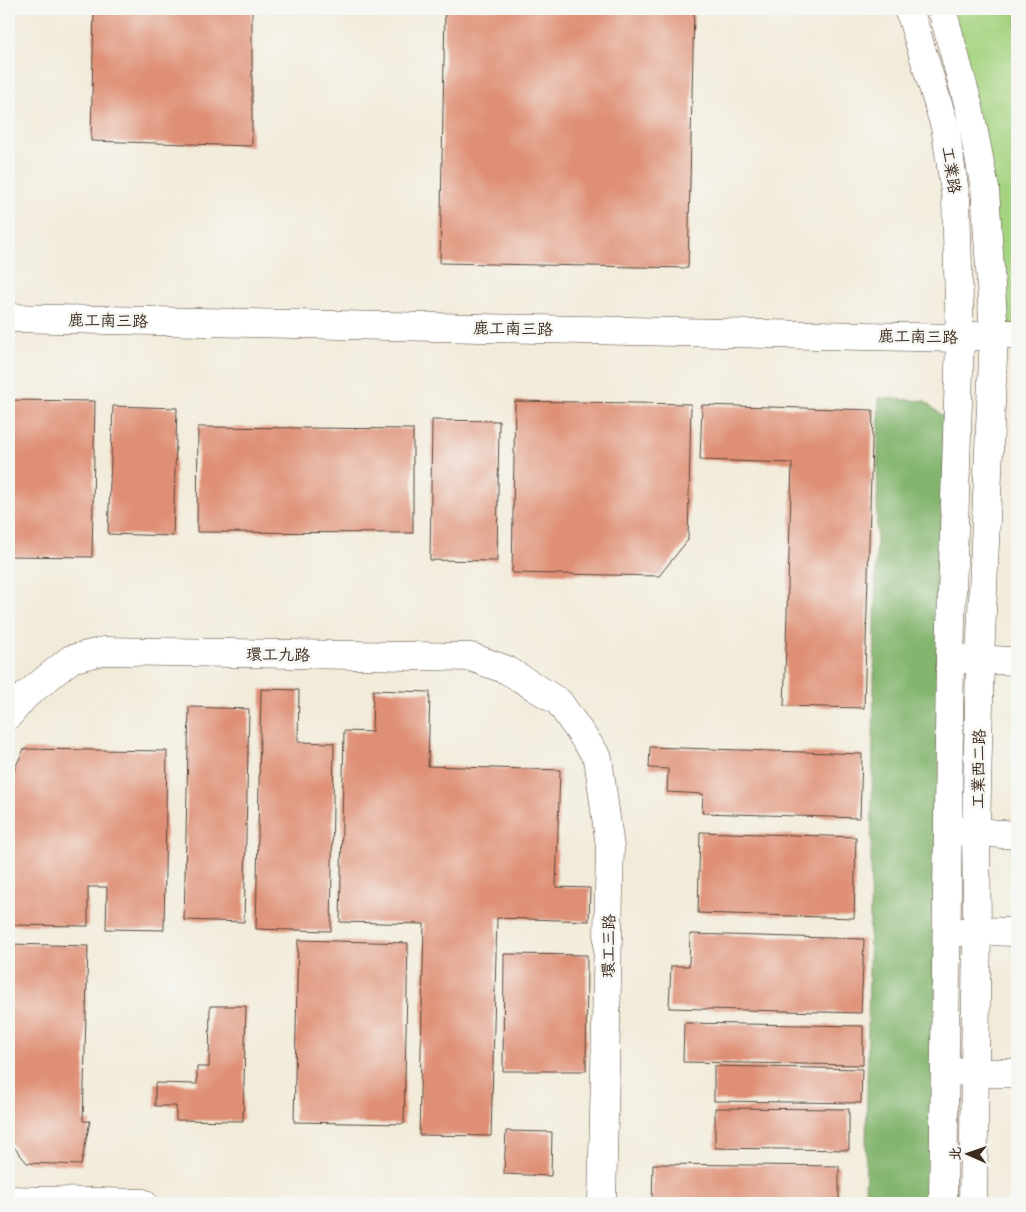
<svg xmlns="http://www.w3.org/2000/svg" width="1026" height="1212" viewBox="0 0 1026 1212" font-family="'Playpen Sans','LXGW WenKai TC',sans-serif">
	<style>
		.green { fill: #a5d380; stroke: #707e4f }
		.forest { fill: #84b56e; stroke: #607046 }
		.building { fill: #df8f75 }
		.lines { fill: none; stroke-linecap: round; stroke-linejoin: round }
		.minor-casing { stroke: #56473a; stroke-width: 29 }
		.minor { stroke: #fff; stroke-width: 28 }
		.labels { text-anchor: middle; stroke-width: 5; stroke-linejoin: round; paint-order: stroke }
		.street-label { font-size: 16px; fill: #3b2a1e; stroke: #f6f6f2 }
	</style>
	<rect width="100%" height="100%" fill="#f6f6f2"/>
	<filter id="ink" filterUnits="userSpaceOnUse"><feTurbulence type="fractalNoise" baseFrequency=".02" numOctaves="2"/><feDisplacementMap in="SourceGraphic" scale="10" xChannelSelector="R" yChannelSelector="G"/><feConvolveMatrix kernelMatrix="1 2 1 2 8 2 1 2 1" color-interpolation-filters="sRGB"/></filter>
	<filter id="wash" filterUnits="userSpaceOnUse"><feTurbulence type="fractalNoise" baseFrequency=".0096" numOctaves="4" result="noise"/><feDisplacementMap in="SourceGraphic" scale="20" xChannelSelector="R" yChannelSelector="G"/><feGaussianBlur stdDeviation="1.12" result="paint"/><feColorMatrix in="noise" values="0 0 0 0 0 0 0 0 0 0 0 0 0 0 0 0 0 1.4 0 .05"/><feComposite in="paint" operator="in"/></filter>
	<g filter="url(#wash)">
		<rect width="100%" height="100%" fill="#f2ebd9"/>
		<!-- green -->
		<polygon class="green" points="942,9 1017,9 1017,334 994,334 985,188"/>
		<!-- forest -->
		<polygon class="forest" points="879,398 925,401 947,420 931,1203 865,1203"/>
		<g id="blocks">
			<!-- building -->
			<g class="building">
				<polygon points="94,9 252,9 252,146 91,141"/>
				<polygon points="445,9 694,9 688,268 440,263"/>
				<polygon points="9,400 95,401 92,557 9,556"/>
				<polygon points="515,401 691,404 688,540 659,576 512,573"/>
				<polygon points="702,405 873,410 864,708 784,706 792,463 700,460"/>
				<polygon points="113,406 177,408 173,536 108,534"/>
				<polygon points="432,420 499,421 497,561 430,560"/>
				<polygon points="198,427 413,429 413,533 197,532"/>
				<polygon points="261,689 299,690 298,742 334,743 331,931 256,929"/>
				<polygon points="373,690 430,692 428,766 560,770 556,887 590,888 589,921 497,918 491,1136 419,1135 424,924 340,922 344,731 372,732"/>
				<polygon points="189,707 249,709 244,922 184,920"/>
				<polygon points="650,747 862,754 860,818 702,813 703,794 667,792 668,769 649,768"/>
				<polygon points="24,749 167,751 164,930 106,929 107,887 88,887 88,926 9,925 9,787 15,768"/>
				<polygon points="700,832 856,837 854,918 698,913"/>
				<polygon points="690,934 864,939 861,1013 669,1008 671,966 689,966"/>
				<polygon points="298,940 408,943 404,1124 294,1122"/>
				<polygon points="9,944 88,946 83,1121 90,1121 81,1165 27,1163 9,1141"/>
				<polygon points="504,954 587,955 586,1071 503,1071"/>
				<polygon points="210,1006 246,1006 243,1121 176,1120 176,1106 155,1106 155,1083 197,1084 197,1067 209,1067"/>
				<polygon points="684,1023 863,1026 863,1065 683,1062"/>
				<polygon points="714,1066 862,1069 861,1103 714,1101"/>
				<polygon points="715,1108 849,1109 849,1150 715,1148"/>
				<polygon points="506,1131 552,1132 551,1176 504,1174"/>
				<polygon points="653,1164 839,1166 839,1203 652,1203"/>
			</g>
		</g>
	</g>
	<g filter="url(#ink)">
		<use href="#blocks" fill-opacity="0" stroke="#56473a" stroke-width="1"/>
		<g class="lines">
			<defs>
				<g id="minor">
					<polyline points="907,9 911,15 945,127 956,199 960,338 950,658 943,1203"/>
					<polyline points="942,9 969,107 985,188 994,334 980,660 976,832 977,931 973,1203"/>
					<polyline points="9,318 960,338 994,334 1017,334"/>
					<polyline points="961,659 1017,661"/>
					<polyline points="9,715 25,696 71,659 103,651 471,657 507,670 559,702 598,758 610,847 602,1203"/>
					<polyline points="959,831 1017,835"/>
					<polyline points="959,932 977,931 1017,932"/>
					<polyline points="956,1071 975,1073 1017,1073"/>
					<polyline points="9,1200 143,1203"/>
				</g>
			</defs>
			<!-- minor casing -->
			<use href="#minor" class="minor-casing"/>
			<!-- minor -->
			<use href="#minor" class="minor"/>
		</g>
	</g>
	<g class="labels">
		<!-- street labels -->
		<g class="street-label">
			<text transform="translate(952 170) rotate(81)" y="6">工業路</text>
			<text transform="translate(108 320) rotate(1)" y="6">鹿工南三路</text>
			<text transform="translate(513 328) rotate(1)" y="6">鹿工南三路</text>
			<text transform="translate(918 336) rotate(1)" y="6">鹿工南三路</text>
			<text transform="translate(278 654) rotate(1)" y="6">環工九路</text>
			<text transform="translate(978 769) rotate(-89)" y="6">工業西二路</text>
			<text transform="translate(608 946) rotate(-89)" y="6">環工三路</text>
		</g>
	</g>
	<!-- margin -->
	<rect width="1026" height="1212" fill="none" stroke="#f6f6f2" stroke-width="30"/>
	<!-- north arrow -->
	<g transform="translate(968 1154) rotate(272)" stroke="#f6f6f2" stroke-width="4" paint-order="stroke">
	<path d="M0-4L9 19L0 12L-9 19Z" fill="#3b2a1e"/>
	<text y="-8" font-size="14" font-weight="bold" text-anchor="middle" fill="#3b2a1e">北</text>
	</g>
</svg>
